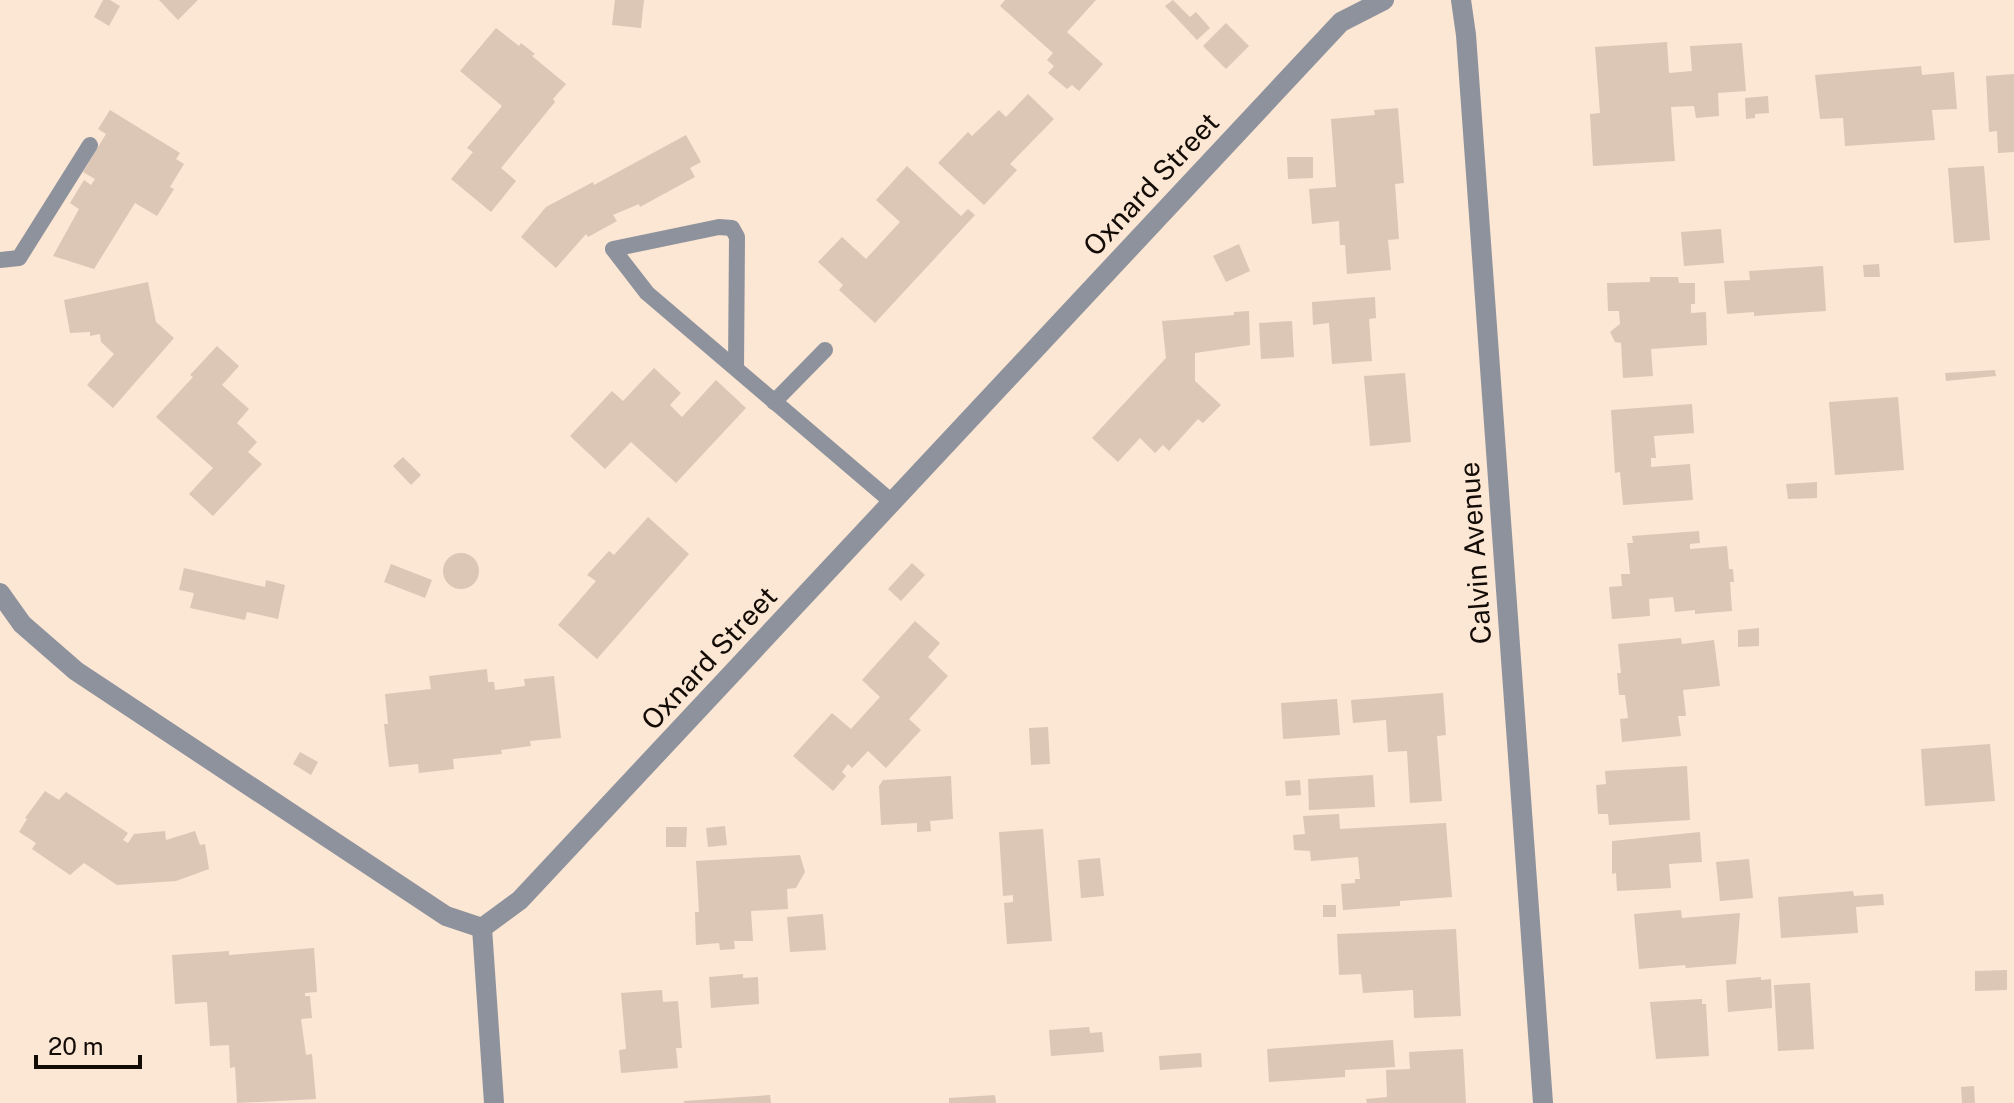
<svg xmlns="http://www.w3.org/2000/svg" width="2014" height="1103" viewBox="0 0 2014 1103" font-family="'Public Sans',sans-serif">
	<style>
		.building { fill: #dcc6b5 }
		.lines { fill: none; stroke-linecap: round; stroke-linejoin: round }
		.lane { stroke: #8e929c; stroke-width: 16 }
		.street { stroke: #8e929c; stroke-width: 20 }
		.labels { text-anchor: middle; stroke-width: 8; stroke-linejoin: round; paint-order: stroke }
		.street-label { font-size: 28px; fill: #130c06; stroke: #fce6d4 }
	</style>
	<rect width="100%" height="100%" fill="#fce6d4"/>
	<!-- building -->
	<g class="building">
		<polygon points="103,0 110,0 120,6 109,26 94,17"/>
		<polygon points="159,0 198,0 178,20"/>
		<polygon points="615,0 644,0 641,28 612,25"/>
		<polygon points="1005,0 1096,0 1067,32 1103,64 1079,91 1072,85 1067,89 1048,73 1054,66 1047,60 1053,53 1000,6"/>
		<polygon points="1173,0 1190,17 1196,12 1210,28 1197,40 1165,6"/>
		<polygon points="1226,23 1249,46 1226,69 1203,46"/>
		<polygon points="496,28 519,46 521,43 535,54 532,56 566,84 553,99 555,102 501,168 516,181 491,212 451,179 473,152 467,148 502,106 460,71"/>
		<polygon points="1667,42 1669,73 1692,71 1690,46 1742,43 1746,91 1718,93 1719,116 1696,118 1694,106 1671,107 1675,161 1593,166 1590,114 1600,113 1595,47"/>
		<polygon points="1921,66 1922,75 1954,72 1957,109 1932,110 1935,140 1845,146 1843,118 1820,119 1815,75"/>
		<polygon points="2014,74 2014,152 1998,153 1997,131 1989,132 1986,76"/>
		<polygon points="1028,94 1054,119 1010,164 1017,170 984,205 938,163 968,132 972,136 999,110 1006,117"/>
		<polygon points="1768,96 1769,113 1755,114 1755,118 1746,119 1745,98"/>
		<polygon points="1398,108 1404,183 1395,184 1399,239 1388,240 1391,270 1347,274 1345,245 1340,245 1339,221 1312,224 1309,189 1336,187 1331,119 1375,115 1374,110"/>
		<polygon points="110,110 180,153 176,159 184,164 170,187 174,189 157,216 135,203 94,269 53,256 79,209 70,203 84,180 91,185 95,179 83,172 106,134 98,129"/>
		<polygon points="686,135 701,162 690,168 695,177 640,207 639,204 613,215 617,221 588,237 586,234 556,268 521,237 546,207 593,182 594,185"/>
		<polygon points="1287,157 1313,157 1313,178 1288,179"/>
		<polygon points="907,166 961,216 968,209 975,215 875,323 839,290 843,285 818,262 842,237 866,259 900,222 876,200"/>
		<polygon points="1984,166 1990,240 1954,243 1948,168"/>
		<polygon points="1721,229 1724,263 1684,266 1681,232"/>
		<polygon points="1239,244 1250,271 1226,282 1213,256"/>
		<polygon points="1879,264 1880,277 1864,277 1863,265"/>
		<polygon points="1823,266 1826,311 1754,316 1754,312 1727,314 1724,281 1750,280 1749,271"/>
		<polygon points="1650,277 1678,277 1679,283 1695,283 1695,304 1691,304 1691,313 1706,312 1707,345 1651,349 1653,376 1623,378 1621,343 1615,342 1610,332 1620,324 1619,311 1608,311 1607,283 1650,282"/>
		<polygon points="148,282 156,322 174,338 113,408 87,385 114,354 101,342 100,334 90,336 90,332 70,333 64,300"/>
		<polygon points="1375,297 1376,318 1369,319 1372,361 1332,364 1329,323 1313,325 1312,302"/>
		<polygon points="1249,311 1250,345 1195,353 1195,381 1221,405 1203,423 1198,419 1169,451 1163,445 1155,453 1140,438 1118,462 1092,438 1166,358 1162,321 1234,315 1234,312"/>
		<polygon points="1292,321 1294,357 1261,359 1259,323"/>
		<polygon points="217,346 239,366 222,385 249,409 237,423 257,442 248,452 262,464 213,516 189,494 213,468 156,417 193,377 190,375"/>
		<polygon points="654,368 681,393 670,405 682,417 716,380 746,408 676,483 631,442 605,469 570,436 612,391 623,401"/>
		<polygon points="1995,370 1996,376 1946,381 1945,373"/>
		<polygon points="1405,373 1411,442 1370,446 1364,376"/>
		<polygon points="1898,397 1904,470 1835,475 1829,402"/>
		<polygon points="1692,404 1694,433 1654,436 1656,458 1651,458 1651,467 1690,464 1693,500 1623,505 1620,472 1615,473 1611,410"/>
		<polygon points="403,457 421,475 411,485 393,466"/>
		<polygon points="1817,482 1817,498 1788,499 1786,484"/>
		<polygon points="648,517 689,554 597,659 558,625 596,581 587,575 609,551 614,555"/>
		<polygon points="1699,531 1700,543 1690,544 1690,549 1727,546 1729,569 1733,569 1734,582 1730,582 1732,611 1695,614 1695,610 1675,612 1673,597 1649,599 1650,616 1612,619 1609,587 1622,586 1621,574 1630,574 1627,543 1633,543 1632,536"/>
		<circle cx="461" cy="571" r="18"/>
		<polygon points="912,563 925,575 901,601 888,589"/>
		<polygon points="391,564 432,580 425,598 384,582"/>
		<polygon points="184,568 265,587 266,580 285,585 278,619 247,612 245,620 190,608 194,593 179,590"/>
		<polygon points="915,621 940,643 928,657 948,676 909,719 921,730 886,768 868,751 852,768 848,764 842,772 846,776 833,791 793,756 832,713 851,729 880,697 862,680"/>
		<polygon points="1759,628 1759,646 1738,647 1738,630"/>
		<polygon points="1681,638 1682,644 1714,640 1720,686 1683,690 1686,716 1678,716 1681,736 1622,742 1620,719 1628,718 1625,695 1619,695 1617,673 1621,673 1618,644"/>
		<polygon points="487,669 488,682 494,682 495,690 525,686 524,679 554,676 561,738 530,741 531,746 501,750 502,754 453,759 454,769 419,773 418,764 389,767 384,724 388,724 385,694 431,689 429,676"/>
		<polygon points="1443,693 1446,735 1437,736 1442,801 1410,803 1407,751 1388,752 1386,720 1353,723 1351,700"/>
		<polygon points="1337,699 1340,735 1283,739 1281,703"/>
		<polygon points="1048,727 1050,764 1031,765 1029,728"/>
		<polygon points="1990,744 1995,801 1925,806 1921,749"/>
		<polygon points="300,752 318,762 311,775 293,764"/>
		<polygon points="1687,766 1690,820 1609,825 1608,814 1598,814 1596,785 1606,784 1605,771"/>
		<polygon points="1373,775 1375,807 1309,810 1308,779"/>
		<polygon points="951,776 953,819 930,821 931,831 917,832 917,823 881,825 879,786 883,780"/>
		<polygon points="1300,780 1301,795 1286,796 1285,781"/>
		<polygon points="45,791 59,800 66,792 128,833 123,840 128,843 134,834 165,831 166,840 195,831 200,845 205,844 209,869 176,881 117,885 84,863 70,875 32,849 36,843 19,832 27,819 25,818"/>
		<polygon points="1339,814 1340,829 1446,823 1452,897 1400,901 1400,906 1343,910 1341,884 1355,883 1355,879 1360,879 1358,857 1311,861 1310,851 1294,850 1293,835 1305,834 1303,816"/>
		<polygon points="725,826 727,845 708,847 706,828"/>
		<polygon points="666,827 687,827 686,847 666,847"/>
		<polygon points="1043,829 1052,941 1007,944 1004,903 1013,902 1013,895 1003,896 999,832"/>
		<polygon points="1700,832 1702,862 1669,864 1671,888 1617,891 1616,873 1612,874 1612,841"/>
		<polygon points="800,855 805,872 796,888 787,889 788,909 751,911 753,941 734,941 735,949 720,950 719,943 696,945 695,912 699,912 696,861"/>
		<polygon points="1100,858 1104,896 1081,898 1078,860"/>
		<polygon points="1749,859 1753,898 1720,901 1716,862"/>
		<polygon points="1853,891 1854,896 1883,894 1884,905 1856,907 1858,933 1781,938 1778,897"/>
		<rect x="1323" y="905" width="13" height="12"/>
		<polygon points="1681,910 1682,918 1740,913 1736,964 1686,968 1685,965 1639,969 1634,914"/>
		<polygon points="823,914 826,950 790,952 787,917"/>
		<polygon points="1456,929 1461,1016 1414,1018 1413,990 1363,993 1361,974 1339,975 1337,934"/>
		<polygon points="314,948 317,992 305,993 305,996 310,996 312,1018 301,1019 306,1055 312,1054 316,1099 237,1103 235,1067 230,1068 229,1045 210,1046 207,1002 175,1004 172,955 229,951 229,955"/>
		<polygon points="2007,970 2007,990 1975,991 1975,971"/>
		<polygon points="743,974 743,978 758,977 759,1004 711,1008 709,977"/>
		<polygon points="1761,977 1761,980 1771,979 1772,1008 1728,1012 1726,980"/>
		<polygon points="1810,983 1814,1049 1778,1051 1774,985"/>
		<polygon points="662,990 663,1002 678,1001 682,1048 676,1048 678,1068 621,1073 619,1050 626,1049 621,993"/>
		<polygon points="1702,999 1702,1004 1706,1004 1709,1056 1656,1059 1650,1002"/>
		<polygon points="1089,1027 1090,1033 1102,1032 1104,1052 1051,1056 1049,1030"/>
		<polygon points="1393,1040 1395,1067 1345,1070 1345,1077 1269,1082 1267,1049"/>
		<polygon points="1463,1049 1466,1103 1367,1103 1366,1099 1387,1097 1386,1070 1410,1069 1409,1052"/>
		<polygon points="1201,1053 1202,1067 1160,1070 1159,1056"/>
		<polygon points="1974,1086 1975,1103 1962,1103 1961,1087"/>
		<polygon points="770,1095 771,1103 684,1103 684,1101"/>
		<polygon points="995,1095 996,1103 949,1103 949,1098"/>
	</g>
	<g class="lines">
		<!-- lane -->
		<g class="lane">
			<polyline points="0,260 19,258 90,145"/>
			<polyline points="736,369 737,237 732,228 719,227 613,249 647,293 892,502"/>
			<polyline points="774,402 825,350"/>
		</g>
		<!-- street -->
		<g class="street">
			<polyline points="1461,0 1466,35 1543,1103"/>
			<polyline points="0,593 22,624 76,671 446,916 482,928"/>
			<polyline points="482,928 520,900 1341,22 1384,0"/>
			<polyline points="482,928 494,1103"/>
		</g>
	</g>
	<g class="labels">
		<!-- street labels -->
		<g class="street-label">
			<text transform="translate(1151 184) rotate(-47)" y="10">Oxnard Street</text>
			<text transform="translate(1475 553) rotate(-94)" y="10">Calvin Avenue</text>
			<text transform="translate(709 658) rotate(-47)" y="10">Oxnard Street</text>
		</g>
	</g>
	<!-- scale -->
	<path d="M36 1055v12h104v-12" fill="none" stroke="#130c06" stroke-width="4"/>
	<text x="48" y="1055" font-size="24" fill="#130c06" stroke="#fce6d4" stroke-width="6" paint-order="stroke">20 m</text>
</svg>
